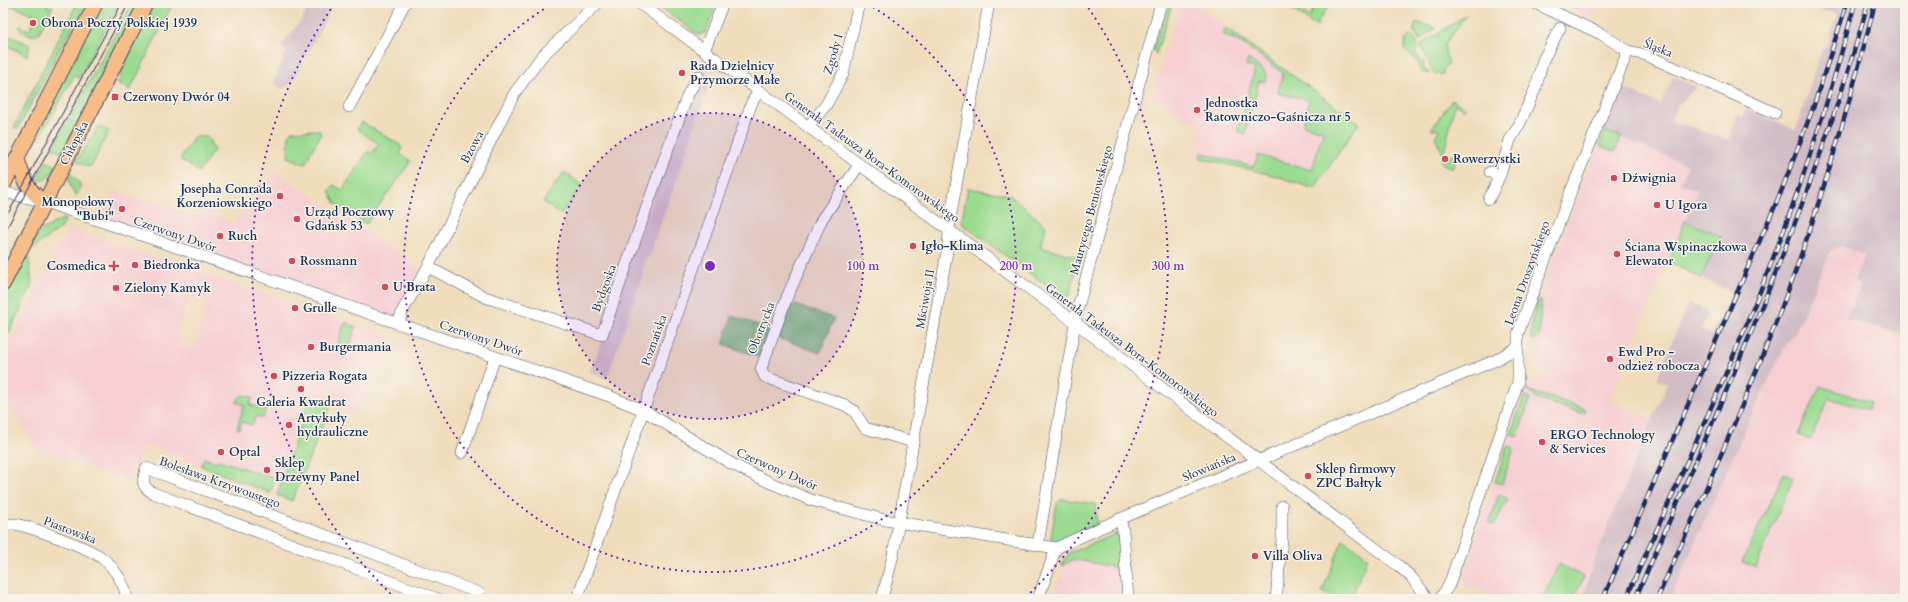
<svg xmlns="http://www.w3.org/2000/svg" width="1908" height="602" viewBox="0 0 1908 602" font-family="Cardo,serif">
	<style>
		.built { fill: #f7cfd3; fill-rule: evenodd }
		.industrial { fill: #d2bdc7 }
		.green { fill: #9bdb90; stroke: #5b8577 }
		.forest { fill: #7cbb7a; stroke: #4c756c }
		.lines { fill: none; stroke-linecap: round; stroke-linejoin: round }
		.minor-casing { stroke: #3b496c; stroke-width: 12 }
		.major-casing { stroke: #3b496c; stroke-width: 16 }
		.minor { stroke: #fff; stroke-width: 11 }
		.major { stroke: #f7bd88; stroke-width: 14 }
		.tram { stroke: #1b2f5e; stroke-width: 1 }
		.rail-casing { stroke: #1b2f5e; stroke-width: 4.5 }
		.rail { stroke: #f7f3e8; stroke-width: 3; stroke-dasharray: 9; stroke-linecap: butt }
		.ring { fill: none; stroke: #7b2cbf; stroke-width: 2; stroke-dasharray: 2 4 }
		.poi-dot { fill: #d1495b; stroke: #f7f3e8; stroke-width: 1.5 }
		.labels { text-anchor: middle; stroke-width: 3; stroke-linejoin: round; paint-order: stroke }
		.poi-label { font-size: 12px; font-weight: bold; fill: #1b2f5e; stroke: #f7f3e8; text-anchor: start }
		.street-label { font-size: 12px; fill: #1b2f5e; stroke: #f7f3e8 }
		.centre { fill: #7b2cbf; stroke: #f7f3e8; stroke-width: 2 }
		.ring-label { font-size: 12px; text-anchor: middle; font-weight: bold; fill: #7b2cbf; stroke: #f7f3e8; stroke-width: 3; stroke-linejoin: round; paint-order: stroke }
	</style>
	<rect width="100%" height="100%" fill="#f7f3e8"/>
	<filter id="ink" filterUnits="userSpaceOnUse"><feTurbulence type="fractalNoise" baseFrequency=".025" numOctaves="2"/><feDisplacementMap in="SourceGraphic" scale="8" xChannelSelector="R" yChannelSelector="G"/><feConvolveMatrix kernelMatrix="1 2 1 2 8 2 1 2 1" color-interpolation-filters="sRGB"/></filter>
	<filter id="wash" filterUnits="userSpaceOnUse"><feTurbulence type="fractalNoise" baseFrequency=".012" numOctaves="4" result="noise"/><feDisplacementMap in="SourceGraphic" scale="16" xChannelSelector="R" yChannelSelector="G"/><feGaussianBlur stdDeviation="0.9" result="paint"/><feColorMatrix in="noise" values="0 0 0 0 0 0 0 0 0 0 0 0 0 0 0 0 0 1.4 0 .05"/><feComposite in="paint" operator="in"/></filter>
	<g filter="url(#wash)">
		<rect width="100%" height="100%" fill="#f0ddbc"/>
		<!-- built -->
		<g class="built">
			<polygon points="1183,3 1191,3 1359,123 1314,189 1277,176 1194,157 1200,123 1181,118 1183,112 1169,108 1170,103 1152,99 1170,35"/>
			<polygon points="1558,3 1600,3 1593,19"/>
			<polygon points="1605,131 1688,165 1698,190 1609,401 1653,420 1593,563 1592,570 1581,599 1507,599 1461,584 1525,388 1548,374 1534,366 1538,302 1582,186"/>
			<polygon points="274,172 421,268 392,317 103,217 115,190 198,217 206,208 231,225 248,200 256,196"/>
			<path d="M68,228L259,293L276,297L393,338L381,369L354,414L307,395L278,480L204,458L201,466L143,443L131,483L38,449L3,396V360ZM190,296L208,303L194,350L176,335Z"/>
			<polygon points="1842,246 1865,255 1861,285 1846,319 1905,335 1905,599 1670,599 1754,409 1787,343 1794,335 1831,250"/>
			<polygon points="1074,559 1113,567 1121,576 1122,599 1052,599 1064,566"/>
		</g>
		<!-- industrial -->
		<g class="industrial">
			<polygon points="309,3 334,3 292,83 280,89 274,81 287,50 281,47 304,16"/>
			<polygon points="1820,3 1905,3 1905,335 1846,319 1861,285 1854,280 1865,255 1842,246 1831,250 1794,335 1787,343 1754,409 1670,599 1583,599 1593,563 1663,394 1667,384 1657,379 1688,303 1708,311 1701,329 1712,334 1731,292 1701,278 1721,236 1685,221 1698,190 1680,184 1688,165 1605,131 1623,88 1660,104 1673,77 1697,87 1677,106 1671,121 1727,139 1730,138 1737,115 1743,117 1746,108 1796,130 1822,48 1826,47 1837,14 1819,9"/>
			<polygon points="702,69 712,77 649,258 646,259 643,269 643,273 607,379 590,372 604,336 668,156"/>
		</g>
		<!-- green -->
		<g class="green">
			<polygon points="5,3 49,3 47,4 47,7 53,6 39,33 33,36 21,31 19,27 20,26 30,30 35,15"/>
			<polygon points="77,3 88,3 59,50 18,129 14,127"/>
			<polygon points="103,3 119,3 79,78 74,76 38,140 35,138"/>
			<polygon points="132,3 139,3 62,153 53,148"/>
			<polygon points="154,3 173,3 130,90 118,83 133,43"/>
			<polygon points="655,3 716,3 706,32 699,35"/>
			<polygon points="1284,3 1290,3 1310,17 1316,3 1324,3 1329,6 1317,23 1318,25 1316,27"/>
			<polygon points="1166,4 1171,7 1156,54 1153,50"/>
			<polygon points="1466,15 1444,46 1449,65 1444,68 1443,74 1434,74 1421,45"/>
			<polygon points="1416,22 1436,28 1419,40 1414,30"/>
			<polygon points="1226,28 1359,123 1314,189 1277,176 1200,158 1202,153 1254,167 1258,155 1312,170 1323,131 1303,125 1309,100 1278,93 1283,73 1242,43 1222,34"/>
			<polygon points="1410,35 1413,36 1419,48 1415,52 1421,61 1424,61 1425,63 1423,64 1426,72 1428,71 1430,74 1421,72 1417,61 1405,50 1405,41"/>
			<polygon points="10,36 30,45 27,56 3,43"/>
			<polygon points="1248,59 1264,71 1267,77 1265,81 1259,81 1245,135 1238,131 1255,68 1246,66"/>
			<polygon points="1452,100 1465,107 1464,110 1455,104 1444,152 1447,155 1456,157 1453,168 1446,166 1441,162 1443,154 1435,137 1439,130 1436,128 1434,131 1431,129"/>
			<polygon points="362,122 400,145 402,149 400,154 411,161 366,224 336,204 329,191 334,185 342,190 368,151 372,154 379,144 357,129"/>
			<polygon points="99,126 109,131 92,165 88,167 76,161"/>
			<polygon points="319,130 321,134 305,164 288,157 289,134 292,131"/>
			<polygon points="1605,131 1621,137 1615,152 1599,145"/>
			<polygon points="207,136 214,150 199,172 180,159 194,137"/>
			<path d="M47,161L56,166C52,174 45,183 36,180Z"/>
			<polygon points="564,172 582,185 561,215 543,202"/>
			<path d="M68,173C77,177 86,188 75,196L71,187Z"/>
			<polygon points="968,188 1010,195 1046,226 1040,247 1079,257 1069,297 1062,297 961,223"/>
			<polygon points="62,219 65,220 62,227 35,247 30,244 42,230"/>
			<polygon points="1685,221 1721,236 1701,278 1669,262"/>
			<polygon points="25,255 29,257 32,285 3,345 3,299"/>
			<polygon points="1538,300 1541,301 1539,337 1536,340 1531,339 1532,321"/>
			<polygon points="345,322 356,327 344,359 336,349"/>
			<polygon points="1820,386 1870,402 1868,410 1829,398 1810,440 1798,435"/>
			<polygon points="1527,390 1586,409 1584,414 1534,398 1535,394 1526,391"/>
			<polygon points="242,395 252,397 250,405 262,409 264,404 266,408 263,418 256,416 252,425 242,422 239,429 237,428 244,405 236,402"/>
			<polygon points="310,396 331,405 292,501 277,495"/>
			<polygon points="1524,396 1530,398 1518,436 1511,434"/>
			<polygon points="1507,446 1514,448 1502,484 1495,482"/>
			<polygon points="204,458 215,462 219,460 275,479 270,493 201,466"/>
			<polygon points="1784,473 1793,478 1756,567 1742,562"/>
			<polygon points="1499,494 1508,499 1494,525 1489,523"/>
			<polygon points="1062,499 1095,504 1097,524 1055,543 1050,543 1057,503"/>
			<polygon points="1118,533 1121,576 1113,567 1074,559 1062,566 1064,560 1069,553"/>
			<polygon points="1343,539 1368,557 1351,599 1336,599 1322,592"/>
			<polygon points="1559,564 1584,577 1573,599 1542,599"/>
		</g>
		<!-- forest -->
		<g class="forest">
			<polygon points="795,305 834,318 820,353 778,338 789,308"/>
			<polygon points="732,316 770,329 759,357 723,344"/>
		</g>
	</g>
	<g filter="url(#ink)">
		<g class="lines">
			<defs>
				<g id="minor">
					<polyline points="639,3 1061,312 1399,566 1411,577 1429,599"/>
					<polyline points="1535,3 1601,34 1628,51 1646,55 1775,113"/>
					<polyline points="704,51 723,3"/>
					<polyline points="349,107 405,3"/>
					<polyline points="808,127 826,105 843,74 859,3"/>
					<polyline points="859,165 822,219 787,297 761,369 765,377 845,405 854,411 865,428 913,442"/>
					<polyline points="1490,172 1500,175"/>
					<polyline points="3,192 45,202 609,396 643,410 732,464 771,483 811,500 885,520 1056,548 1120,519 1496,360 1518,347"/>
					<polyline points="1489,199 1500,175 1510,140 1519,125 1536,87 1543,60 1560,28"/>
					<polyline points="428,267 485,297 602,335 656,181 688,94 698,76"/>
					<polyline points="398,324 403,310 428,267 514,94 542,56 598,3"/>
					<polyline points="462,453 495,357"/>
					<polyline points="1120,519 1123,530 1128,599"/>
					<path d="M3,525C7,524 12,524 15,524C31,527 90,548 102,558C114,567 125,584 127,599"/>
					<polyline points="1038,544 1077,311 1161,3"/>
					<polyline points="438,599 153,493 146,488 143,482 146,468 479,593 478,599"/>
					<polyline points="577,599 752,102 759,91"/>
					<polyline points="882,599 893,555 948,246 950,219 989,3"/>
					<polyline points="1038,599 1056,548"/>
					<polyline points="1276,599 1282,539 1282,506"/>
					<polyline points="1440,599 1449,585 1518,382 1518,334 1522,322 1571,191 1628,51"/>
				</g>
				<g id="major">
					<path d="M17,158C23,177 27,191 45,202"/>
					<polyline points="3,186 96,3"/>
					<polyline points="3,284 146,3"/>
				</g>
			</defs>
			<!-- minor casing -->
			<use href="#minor" class="minor-casing"/>
			<!-- major casing -->
			<use href="#major" class="major-casing"/>
			<!-- minor -->
			<use href="#minor" class="minor"/>
			<!-- major -->
			<use href="#major" class="major"/>
			<!-- tram -->
			<g class="tram">
				<polyline points="9,212 122,3"/>
				<polyline points="3,235 129,3"/>
			</g>
			<defs>
				<g id="rail">
					<polyline points="1603,599 1781,192 1813,108 1847,3"/>
					<path d="M1626,599C1680,476 1738,353 1785,227C1812,153 1835,79 1855,3"/>
					<path d="M1635,599C1721,403 1811,210 1868,3"/>
					<path d="M1657,599C1705,492 1753,385 1794,275C1826,186 1852,95 1875,3"/>
				</g>
			</defs>
			<!-- rail casing -->
			<use href="#rail" class="rail-casing"/>
			<!-- rail -->
			<use href="#rail" class="rail"/>
		</g>
	</g>
	<!-- distance rings -->
	<circle cx="710" cy="266" r="153" fill="#7b2cbf" fill-opacity=".12"/>
	<g class="ring">
		<circle cx="710" cy="266" r="153"/>
		<path d="M868 4A306 306 0 1 1 552 4"/>
		<path d="M395 598A458 458 0 0 1 335 3M1085 3A458 458 0 0 1 1025 598"/>
	</g>
	<!-- markers -->
	<g class="poi-dot">
		<circle cx="33" cy="23" r="4"/>
		<circle cx="682" cy="73" r="4"/>
		<rect x="111" y="93" width="8" height="8" rx="2"/>
		<circle cx="1197" cy="110" r="4"/>
		<circle cx="1445" cy="159" r="4"/>
		<circle cx="1614" cy="178" r="4"/>
		<circle cx="280" cy="196" r="4"/>
		<circle cx="1657" cy="205" r="4"/>
		<circle cx="122" cy="209" r="4"/>
		<circle cx="297" cy="219" r="4"/>
		<circle cx="220" cy="236" r="4"/>
		<circle cx="913" cy="246" r="4"/>
		<circle cx="1617" cy="254" r="4"/>
		<circle cx="292" cy="261" r="4"/>
		<circle cx="135" cy="265" r="4"/>
		<path d="M112 260h4v4h4v4h-4v4h-4v-4h-4v-4h4z"/>
		<circle cx="385" cy="287" r="4"/>
		<circle cx="116" cy="288" r="4"/>
		<circle cx="295" cy="308" r="4"/>
		<circle cx="311" cy="347" r="4"/>
		<circle cx="1610" cy="359" r="4"/>
		<circle cx="274" cy="376" r="4"/>
		<circle cx="301" cy="389" r="4"/>
		<circle cx="289" cy="425" r="4"/>
		<circle cx="1542" cy="442" r="4"/>
		<circle cx="221" cy="452" r="4"/>
		<circle cx="267" cy="470" r="4"/>
		<circle cx="1308" cy="476" r="4"/>
		<circle cx="1255" cy="556" r="4"/>
	</g>
	<g class="labels">
		<!-- poi labels -->
		<g class="poi-label">
			<text x="41" y="27">Obrona Poczty Polskiej 1939</text>
			<text x="690" y="70">Rada Dzielnicy<tspan x="690" dy="14">Przymorze Małe</tspan></text>
			<text x="123" y="101">Czerwony Dwór 04</text>
			<text x="1205" y="107">Jednostka<tspan x="1205" dy="14">Ratowniczo-Gaśnicza nr 5</tspan></text>
			<text x="1453" y="163">Rowerzystki</text>
			<text x="1622" y="182">Dźwignia</text>
			<text x="272" y="193" text-anchor="end">Josepha Conrada<tspan x="272" dy="14">Korzeniowskiego</tspan></text>
			<text x="114" y="206" text-anchor="end">Monopolowy<tspan x="114" dy="14">"Bubi"</tspan></text>
			<text x="1665" y="209">U Igora</text>
			<text x="305" y="216">Urząd Pocztowy<tspan x="305" dy="14">Gdańsk 53</tspan></text>
			<text x="228" y="240">Ruch</text>
			<text x="921" y="250">Igło-Klima</text>
			<text x="1625" y="251">Ściana Wspinaczkowa<tspan x="1625" dy="14">Elewator</tspan></text>
			<text x="300" y="265">Rossmann</text>
			<text x="143" y="269">Biedronka</text>
			<text x="106" y="270" text-anchor="end">Cosmedica</text>
			<text x="393" y="291">U Brata</text>
			<text x="124" y="292">Zielony Kamyk</text>
			<text x="303" y="312">Grulle</text>
			<text x="319" y="351">Burgermania</text>
			<text x="1618" y="356">Ewd Pro -<tspan x="1618" dy="14">odzież robocza</tspan></text>
			<text x="282" y="380">Pizzeria Rogata</text>
			<text x="301" y="406" text-anchor="middle">Galeria Kwadrat</text>
			<text x="297" y="422">Artykuły<tspan x="297" dy="14">hydrauliczne</tspan></text>
			<text x="1550" y="439">ERGO Technology<tspan x="1550" dy="14">&amp; Services</tspan></text>
			<text x="229" y="456">Optal</text>
			<text x="275" y="467">Sklep<tspan x="275" dy="14">Drzewny Panel</tspan></text>
			<text x="1316" y="473">Sklep firmowy<tspan x="1316" dy="14">ZPC Bałtyk</tspan></text>
			<text x="1263" y="560">Villa Oliva</text>
		</g>
		<!-- street labels -->
		<g class="street-label">
			<text transform="translate(1658 48) rotate(21)" y="4">Śląska</text>
			<text transform="translate(833 54) rotate(-74)" y="4">Zgody I</text>
			<text transform="translate(74 143) rotate(-63)" y="4">Chłopska</text>
			<text transform="translate(472 147) rotate(-62)" y="4">Bzowa</text>
			<text transform="translate(872 157) rotate(36)" y="4">Generała Tadeusza Bora-Komorowskiego</text>
			<text transform="translate(1091 210) rotate(-75)" y="4">Maurycego Beniowskiego</text>
			<text transform="translate(175 234) rotate(19)" y="4">Czerwony Dwór</text>
			<text transform="translate(1527 273) rotate(-70)" y="4">Leona Droszyńskiego</text>
			<text transform="translate(604 288) rotate(-70)" y="4">Bydgoska</text>
			<text transform="translate(925 299) rotate(-80)" y="4">Mściwoja II</text>
			<text transform="translate(761 328) rotate(-69)" y="4">Obotrycka</text>
			<text transform="translate(481 338) rotate(19)" y="4">Czerwony Dwór</text>
			<text transform="translate(654 340) rotate(-70)" y="4">Poznańska</text>
			<text transform="translate(1132 350) rotate(37)" y="4">Generała Tadeusza Bora-Komorowskiego</text>
			<text transform="translate(1209 467) rotate(-23)" y="4">Słowiańska</text>
			<text transform="translate(777 469) rotate(24)" y="4">Czerwony Dwór</text>
			<text transform="translate(220 482) rotate(20)" y="4">Bolesława Krzywoustego</text>
			<text transform="translate(70 530) rotate(21)" y="4">Piastowska</text>
		</g>
	</g>
	<circle cx="710" cy="266" r="6" class="centre"/>
	<g class="ring-label">
		<text x="863" y="270">100 m</text>
		<text x="1016" y="270">200 m</text>
		<text x="1168" y="270">300 m</text>
	</g>
	<!-- margin -->
	<rect width="1908" height="602" fill="none" stroke="#f7f3e8" stroke-width="16"/>
</svg>
